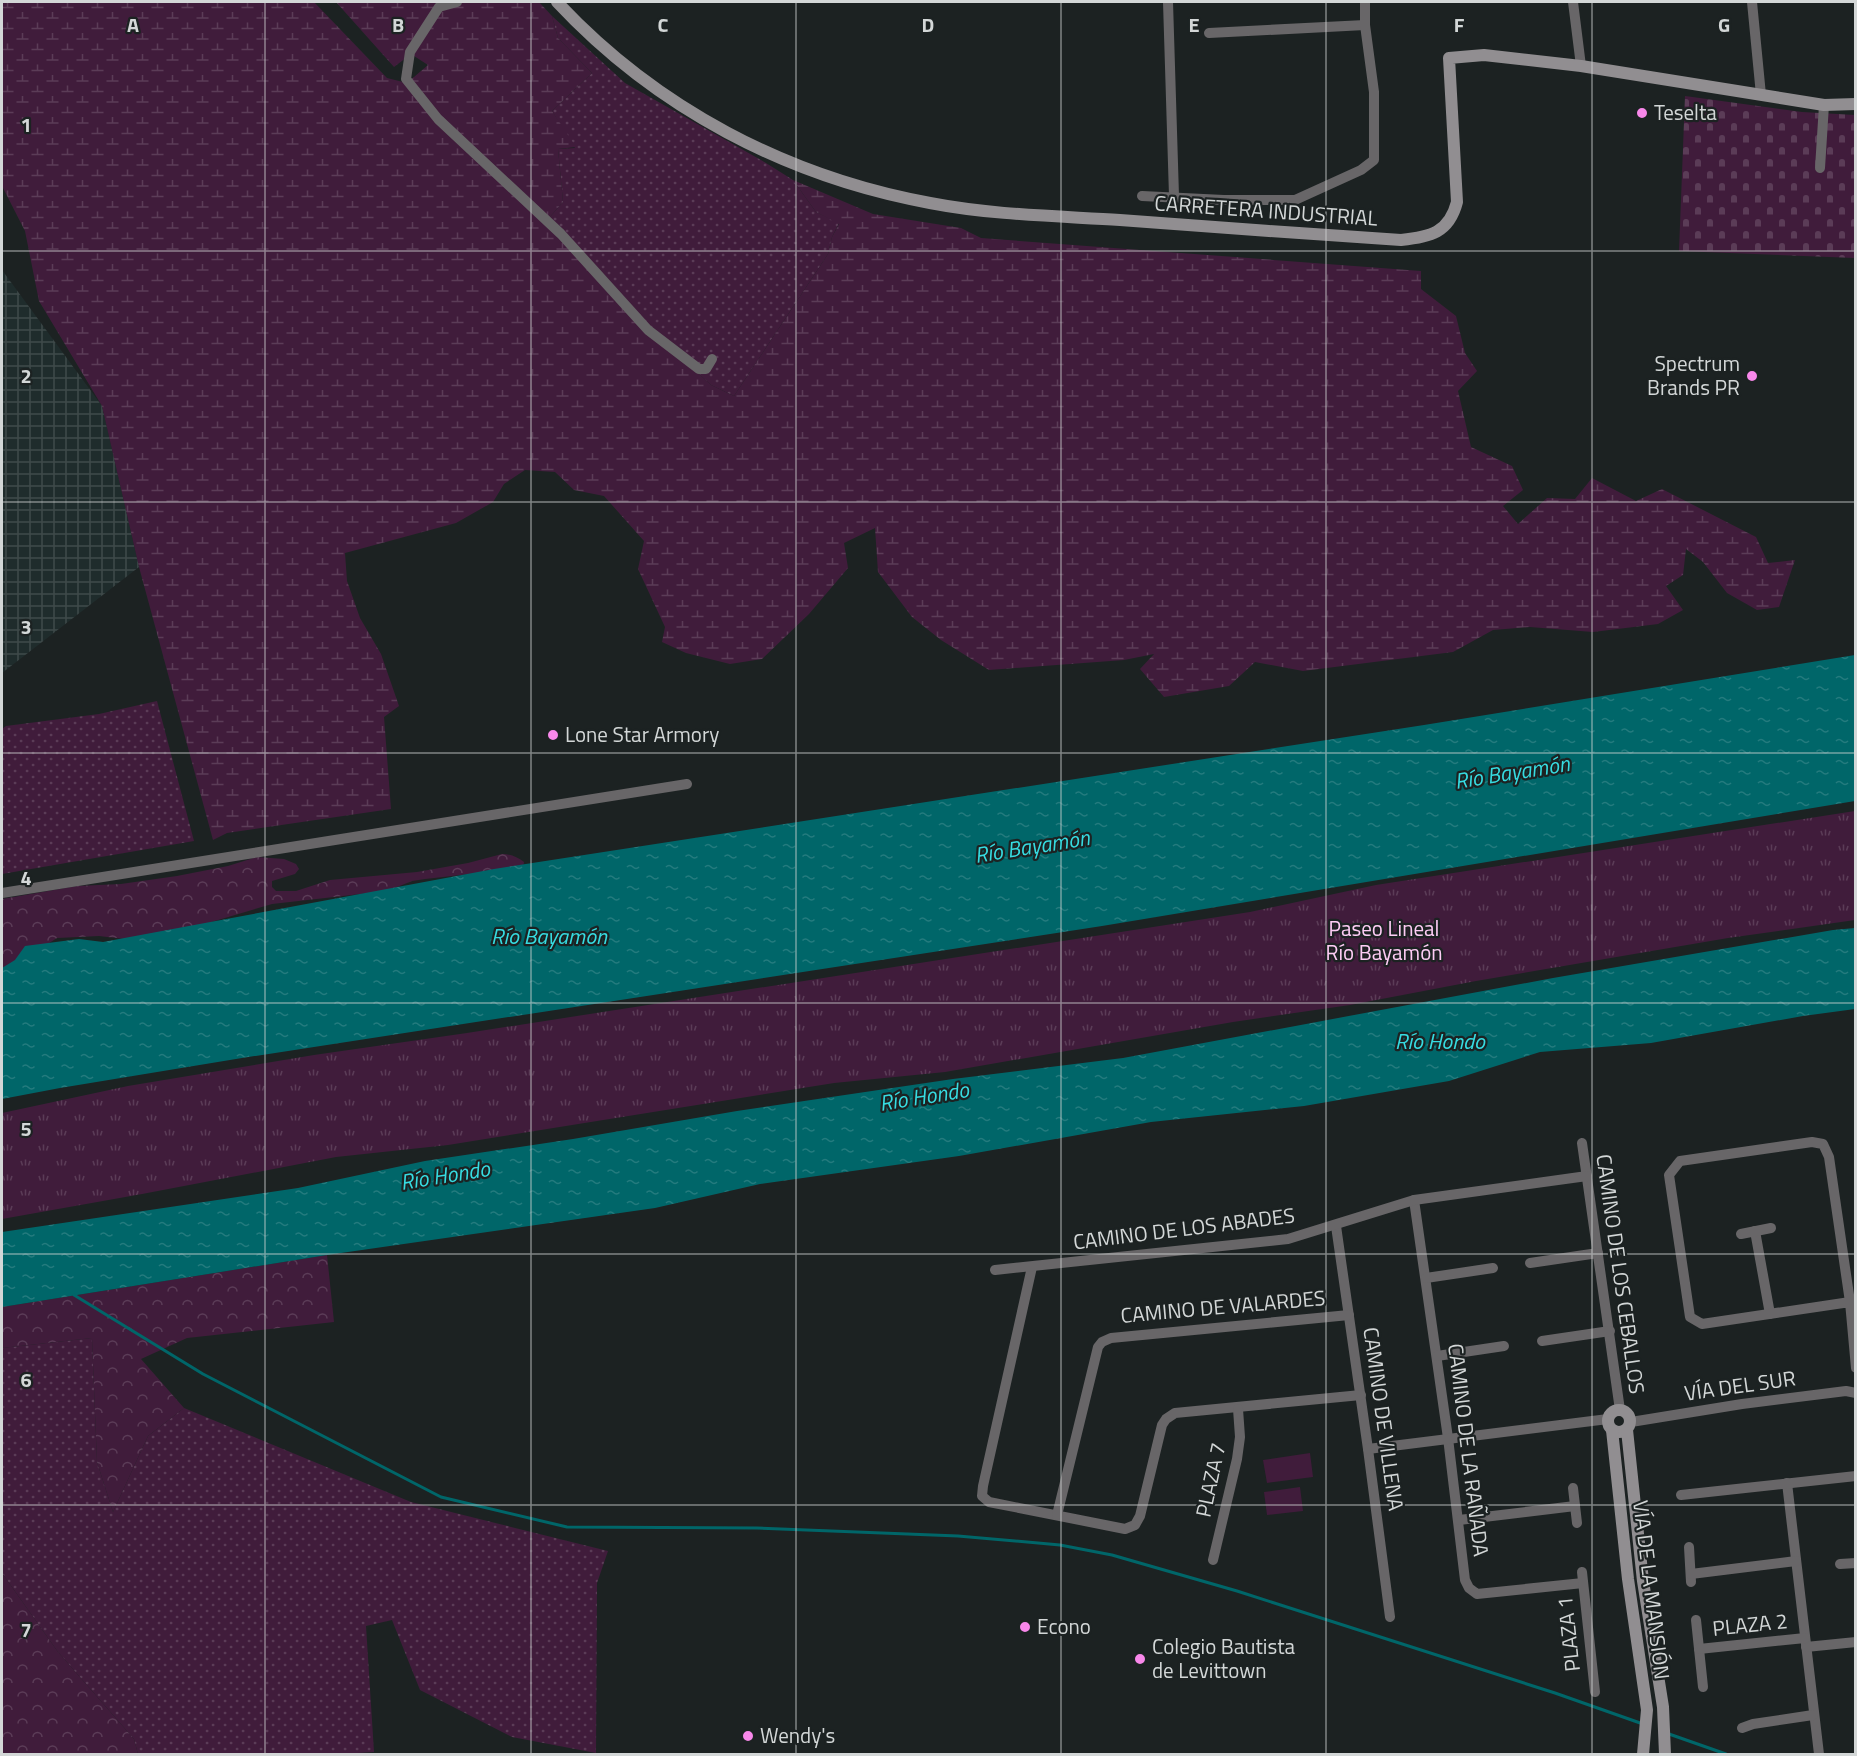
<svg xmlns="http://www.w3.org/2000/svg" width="1857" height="1756" viewBox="0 0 1857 1756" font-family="'Titillium Web',sans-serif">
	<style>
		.industrial { fill: url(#industrial-grid) }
		.grass { fill: url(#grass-dots) }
		.forest { fill: url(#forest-crowns) }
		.wetland { fill: url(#wetland-marsh) }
		.cemetery { fill: url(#cemetery-stones) }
		.park { fill: url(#park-tufts) }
		.garden { fill: #401c3b }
		.water { fill: url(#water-ripples) }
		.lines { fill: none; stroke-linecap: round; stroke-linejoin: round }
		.stream { stroke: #006669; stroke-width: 3 }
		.street { stroke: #686668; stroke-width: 10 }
		.secondary { stroke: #918e91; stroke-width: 12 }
		.grid { fill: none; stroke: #d3d7d7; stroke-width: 1.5; stroke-opacity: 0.55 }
		.poi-dot { fill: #f888ea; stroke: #1c2222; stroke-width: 2 }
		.labels { text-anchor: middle; stroke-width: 4.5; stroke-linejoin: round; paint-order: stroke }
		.poi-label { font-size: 21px; fill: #d3d7d7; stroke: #1c2222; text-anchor: start }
		.street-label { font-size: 21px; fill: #d3d7d7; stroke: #1c2222 }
		.park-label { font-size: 21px; fill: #feccf5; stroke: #1c2222 }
		.water-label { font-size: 22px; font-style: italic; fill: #36dce1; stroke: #1c2222 }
		.grid-label { font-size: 20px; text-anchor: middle; font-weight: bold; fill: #d3d7d7; stroke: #1c2222; stroke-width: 4.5; stroke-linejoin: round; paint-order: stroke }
	</style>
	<defs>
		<pattern id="industrial-grid" width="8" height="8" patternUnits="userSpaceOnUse" patternTransform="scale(1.5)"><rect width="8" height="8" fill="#1f2c2c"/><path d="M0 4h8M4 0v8" fill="none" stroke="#3f4a4a"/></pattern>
		<pattern id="grass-dots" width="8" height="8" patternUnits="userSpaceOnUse" patternTransform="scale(1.5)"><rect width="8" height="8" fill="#401c3b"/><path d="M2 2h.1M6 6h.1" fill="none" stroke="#5b3c57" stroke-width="1.8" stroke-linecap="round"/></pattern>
		<pattern id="forest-crowns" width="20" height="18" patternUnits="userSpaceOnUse" patternTransform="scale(1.5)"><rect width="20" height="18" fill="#401c3b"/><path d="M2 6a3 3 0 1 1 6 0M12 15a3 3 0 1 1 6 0" fill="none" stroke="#5b3c57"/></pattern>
		<pattern id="wetland-marsh" width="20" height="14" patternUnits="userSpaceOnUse" patternTransform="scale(1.5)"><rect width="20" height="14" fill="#401c3b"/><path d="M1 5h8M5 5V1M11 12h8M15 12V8" fill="none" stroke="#5b3c57"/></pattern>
		<pattern id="cemetery-stones" width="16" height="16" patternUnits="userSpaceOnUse" patternTransform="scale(1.5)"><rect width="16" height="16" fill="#401c3b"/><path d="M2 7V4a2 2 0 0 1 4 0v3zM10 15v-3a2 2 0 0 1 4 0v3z" fill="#5b3c57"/></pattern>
		<pattern id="park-tufts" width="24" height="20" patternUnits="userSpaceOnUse" patternTransform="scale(1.5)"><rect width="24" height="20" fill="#401c3b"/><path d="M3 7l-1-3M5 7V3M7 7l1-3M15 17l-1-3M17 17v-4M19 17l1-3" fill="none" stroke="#5b3c57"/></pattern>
		<pattern id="water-ripples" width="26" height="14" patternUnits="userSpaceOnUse" patternTransform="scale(1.5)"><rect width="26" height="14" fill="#006669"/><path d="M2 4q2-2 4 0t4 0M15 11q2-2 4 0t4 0" fill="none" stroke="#247b7e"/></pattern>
	</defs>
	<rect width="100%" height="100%" fill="#1c2222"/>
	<!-- industrial -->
	<polygon class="industrial" points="2,270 102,406 139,567 2,673"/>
	<!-- grass -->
	<g class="grass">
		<polygon points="552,16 625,83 766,163 793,180 816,212 839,223 832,237 828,254 734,396 711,385 617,299 549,218 563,202 558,149 575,148 552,111 592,73 558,38"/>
		<polygon points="157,701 194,841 2,874 2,729 6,726 99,714"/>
		<polygon points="92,1338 97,1462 113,1512 148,1436 184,1408 411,1502 608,1551 597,1583 596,1753 512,1737 420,1690 392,1620 366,1626 374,1752 342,1754 138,1754 134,1739 58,1652 2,1573 2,1348"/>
	</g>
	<!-- forest -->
	<g class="forest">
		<path d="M502,854C511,854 517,857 524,862L523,868L425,879L412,881L387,891L272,904L208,923L125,939L99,936L57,938L2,973V899L77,886L121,884L177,876L228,866L257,857L284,859L296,864L299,869L295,874L272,881V887L276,891H296L330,880L417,872L468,863Z"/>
		<polygon points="327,1255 334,1322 187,1338 141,1359 184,1408 148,1436 113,1512 97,1462 92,1338 2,1348 2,1307"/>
		<polygon points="2,1573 58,1652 134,1739 138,1754 2,1754"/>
	</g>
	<!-- wetland -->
	<polygon class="wetland" points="2,2 314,2 387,78 407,83 428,65 411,54 394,67 336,2 539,2 552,16 558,38 592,73 552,111 576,147 558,149 563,202 549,218 617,299 711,385 734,396 828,254 832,237 839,224 816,212 793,180 873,214 961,228 981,238 1421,271 1421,289 1456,316 1465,353 1477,371 1458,391 1471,447 1512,466 1523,490 1503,506 1518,524 1547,498 1575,499 1592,478 1636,501 1662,489 1756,537 1768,563 1795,560 1779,607 1757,610 1727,593 1703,562 1686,549 1683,575 1666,586 1683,610 1658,624 1593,632 1530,627 1493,630 1453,652 1303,671 1255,662 1229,686 1164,697 1140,669 1154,654 1124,660 989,670 941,640 912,617 878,572 875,528 844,543 848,568 809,614 762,659 730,664 686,653 662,642 665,627 638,569 644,541 604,496 574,490 555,472 525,470 504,484 493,502 456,523 345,553 347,581 360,618 381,654 399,706 384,717 391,809 227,833 213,840 139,567 102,406 39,301 25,231 2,186"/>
	<!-- cemetery -->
	<polygon class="cemetery" points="1685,96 1802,112 1855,115 1855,258 1679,251"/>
	<!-- park -->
	<polygon class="park" points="1855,811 1855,920 1728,938 1476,981 1350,1005 1233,1022 945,1072 834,1083 448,1145 336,1157 142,1194 2,1219 2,1113 128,1086 314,1055 467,1033 1250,912 1376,885"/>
	<!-- garden -->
	<g class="garden">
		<polygon points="1310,1453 1313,1477 1267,1483 1263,1460"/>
		<polygon points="1300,1487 1303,1511 1267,1515 1264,1492"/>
	</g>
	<!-- water -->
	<g class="water">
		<polygon points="1855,655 1855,801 1102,926 242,1058 60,1088 2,1099 2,968 15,960 25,946 79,939 103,942 494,869 1424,725"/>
		<polygon points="1855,928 1855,1009 1803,1016 1651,1043 1540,1052 1449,1081 1304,1106 1151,1122 959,1156 760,1184 655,1208 327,1255 2,1307 2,1232 298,1188 425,1161 573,1139 737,1111 953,1079 1123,1058 1553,978 1833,930"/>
	</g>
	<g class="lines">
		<!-- stream -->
		<g class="stream">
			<polyline points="74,1295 203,1374 441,1497 567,1527 757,1528 958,1536 1060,1545 1112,1555 1237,1591 1555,1693 1643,1724"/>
			<polyline points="1669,1734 1726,1754"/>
		</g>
		<!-- street -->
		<g class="street">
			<polyline points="457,2 439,7 410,52 406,79 438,119 561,234 648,330 699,369 706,369 712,359"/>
			<polyline points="1168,2 1174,196"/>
			<polyline points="1573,2 1581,66"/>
			<polyline points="1752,2 1761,95"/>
			<polyline points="1209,33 1365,25"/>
			<polyline points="1820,168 1824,105"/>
			<polyline points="1142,196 1224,200 1295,200 1361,170 1374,160 1374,92 1365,25 1365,2"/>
			<polyline points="2,893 687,784"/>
			<polyline points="1582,1143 1620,1410"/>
			<polyline points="1414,1200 1448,1438 1465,1580 1469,1588 1477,1594 1583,1583"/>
			<polyline points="1336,1226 1368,1449 1390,1617"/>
			<polyline points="1755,1231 1770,1314"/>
			<polyline points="1741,1234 1771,1228"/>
			<polyline points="1530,1263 1598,1253"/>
			<polyline points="1032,1267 983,1486 982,1496 989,1502 1125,1529 1135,1525 1140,1516 1162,1425 1166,1419 1175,1413 1361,1395"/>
			<polyline points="995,1270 1288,1239 1414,1200 1587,1176"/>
			<polyline points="1426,1278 1493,1268"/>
			<polyline points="1850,1302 1702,1324 1690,1317 1669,1175 1680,1161 1812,1142 1823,1144 1829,1157 1850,1302 1856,1368"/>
			<polyline points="1542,1341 1610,1331"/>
			<polyline points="1437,1356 1504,1346"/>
			<polyline points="1631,1422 1742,1404 1846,1391 1856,1393"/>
			<polyline points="1368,1449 1608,1419"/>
			<polyline points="1787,1483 1819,1754"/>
			<polyline points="1573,1488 1577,1523"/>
			<polyline points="1681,1495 1856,1476"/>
			<polyline points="1057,1515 1098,1347 1102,1342 1111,1338 1349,1315"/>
			<polyline points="1459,1520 1575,1506"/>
			<polyline points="1689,1547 1691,1582"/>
			<polyline points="1213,1560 1237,1459 1240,1437 1238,1409"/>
			<polyline points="1840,1564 1856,1563"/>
			<polyline points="1582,1572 1595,1692"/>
			<polyline points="1691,1574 1796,1561"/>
			<polyline points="1696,1620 1703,1687"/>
			<polyline points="1806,1647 1856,1642"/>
			<polyline points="1699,1649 1805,1638"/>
			<polyline points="1742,1728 1753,1724 1813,1715"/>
		</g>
		<!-- secondary -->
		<g class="secondary">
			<path d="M557,2C656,108 787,177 930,203C992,215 1057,216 1120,220C1214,227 1307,234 1401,240C1430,237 1449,233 1457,202L1449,58L1484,55L1581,66L1824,105L1856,104"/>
			<circle cx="1619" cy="1421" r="11"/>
			<polyline points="1612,1430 1628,1579 1647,1710 1643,1754"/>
			<polyline points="1627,1430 1643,1581 1663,1707 1665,1754"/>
		</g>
	</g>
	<!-- grid -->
	<path class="grid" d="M265,2V1754M531,2V1754M796,2V1754M1061,2V1754M1326,2V1754M1592,2V1754M2,251H1856M2,502H1856M2,753H1856M2,1003H1856M2,1254H1856M2,1505H1856"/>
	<!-- markers -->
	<g class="poi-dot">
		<circle cx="1642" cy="113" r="6"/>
		<circle cx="1752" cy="376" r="6"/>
		<circle cx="553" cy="735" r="6"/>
		<circle cx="1025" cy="1627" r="6"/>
		<circle cx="1140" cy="1659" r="6"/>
		<circle cx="748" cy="1736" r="6"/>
	</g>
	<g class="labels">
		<!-- poi labels -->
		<g class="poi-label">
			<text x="1654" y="120">Teselta</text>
			<text x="1740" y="371" text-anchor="end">Spectrum<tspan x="1740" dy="24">Brands PR</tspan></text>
			<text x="565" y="742">Lone Star Armory</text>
			<text x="1037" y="1634">Econo</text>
			<text x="1152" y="1654">Colegio Bautista<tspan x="1152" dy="24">de Levittown</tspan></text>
			<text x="760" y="1743">Wendy's</text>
		</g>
		<!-- street labels -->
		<g class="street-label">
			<text transform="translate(1266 211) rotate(4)" y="7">CARRETERA INDUSTRIAL</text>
			<text transform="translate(1184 1229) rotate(-7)" y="7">CAMINO DE LOS ABADES</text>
			<text transform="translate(1620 1274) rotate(82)" y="7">CAMINO DE LOS CEBALLOS</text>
			<text transform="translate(1223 1307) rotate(-5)" y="7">CAMINO DE VALARDES</text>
			<text transform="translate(1740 1386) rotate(-8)" y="7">VÍA DEL SUR</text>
			<text transform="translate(1383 1419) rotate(82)" y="7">CAMINO DE VILLENA</text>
			<text transform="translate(1468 1450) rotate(83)" y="7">CAMINO DE LA RAÑADA</text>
			<text transform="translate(1211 1480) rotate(-78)" y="7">PLAZA 7</text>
			<text transform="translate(1651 1590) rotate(83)" y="7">VÍA DE LA MANSIÓN</text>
			<text transform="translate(1750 1625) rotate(-6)" y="7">PLAZA 2</text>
			<text transform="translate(1569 1634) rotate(-96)" y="7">PLAZA 1</text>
		</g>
		<!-- park labels -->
		<g class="park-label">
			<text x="1384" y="936">Paseo Lineal<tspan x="1384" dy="24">Río Bayamón</tspan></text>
		</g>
		<!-- water labels -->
		<g class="water-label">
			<text transform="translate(1512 772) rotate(-9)" y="8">Río Bayamón</text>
			<text transform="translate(1032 846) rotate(-9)" y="8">Río Bayamón</text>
			<text x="549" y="944">Río Bayamón</text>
			<text x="1440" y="1049">Río Hondo</text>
			<text transform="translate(924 1096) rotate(-9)" y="8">Río Hondo</text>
			<text transform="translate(445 1175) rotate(-9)" y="8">Río Hondo</text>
		</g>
	</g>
	<g class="grid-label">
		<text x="133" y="32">A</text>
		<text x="398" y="32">B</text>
		<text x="663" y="32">C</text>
		<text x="928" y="32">D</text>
		<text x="1194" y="32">E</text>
		<text x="1459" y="32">F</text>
		<text x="1724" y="32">G</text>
		<text x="26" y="132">1</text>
		<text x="26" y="383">2</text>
		<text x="26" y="634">3</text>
		<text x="26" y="885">4</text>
		<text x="26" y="1136">5</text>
		<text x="26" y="1387">6</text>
		<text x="26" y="1637">7</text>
	</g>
	<!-- border -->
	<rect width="1857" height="1756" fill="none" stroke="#d3d7d7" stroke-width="6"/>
</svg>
